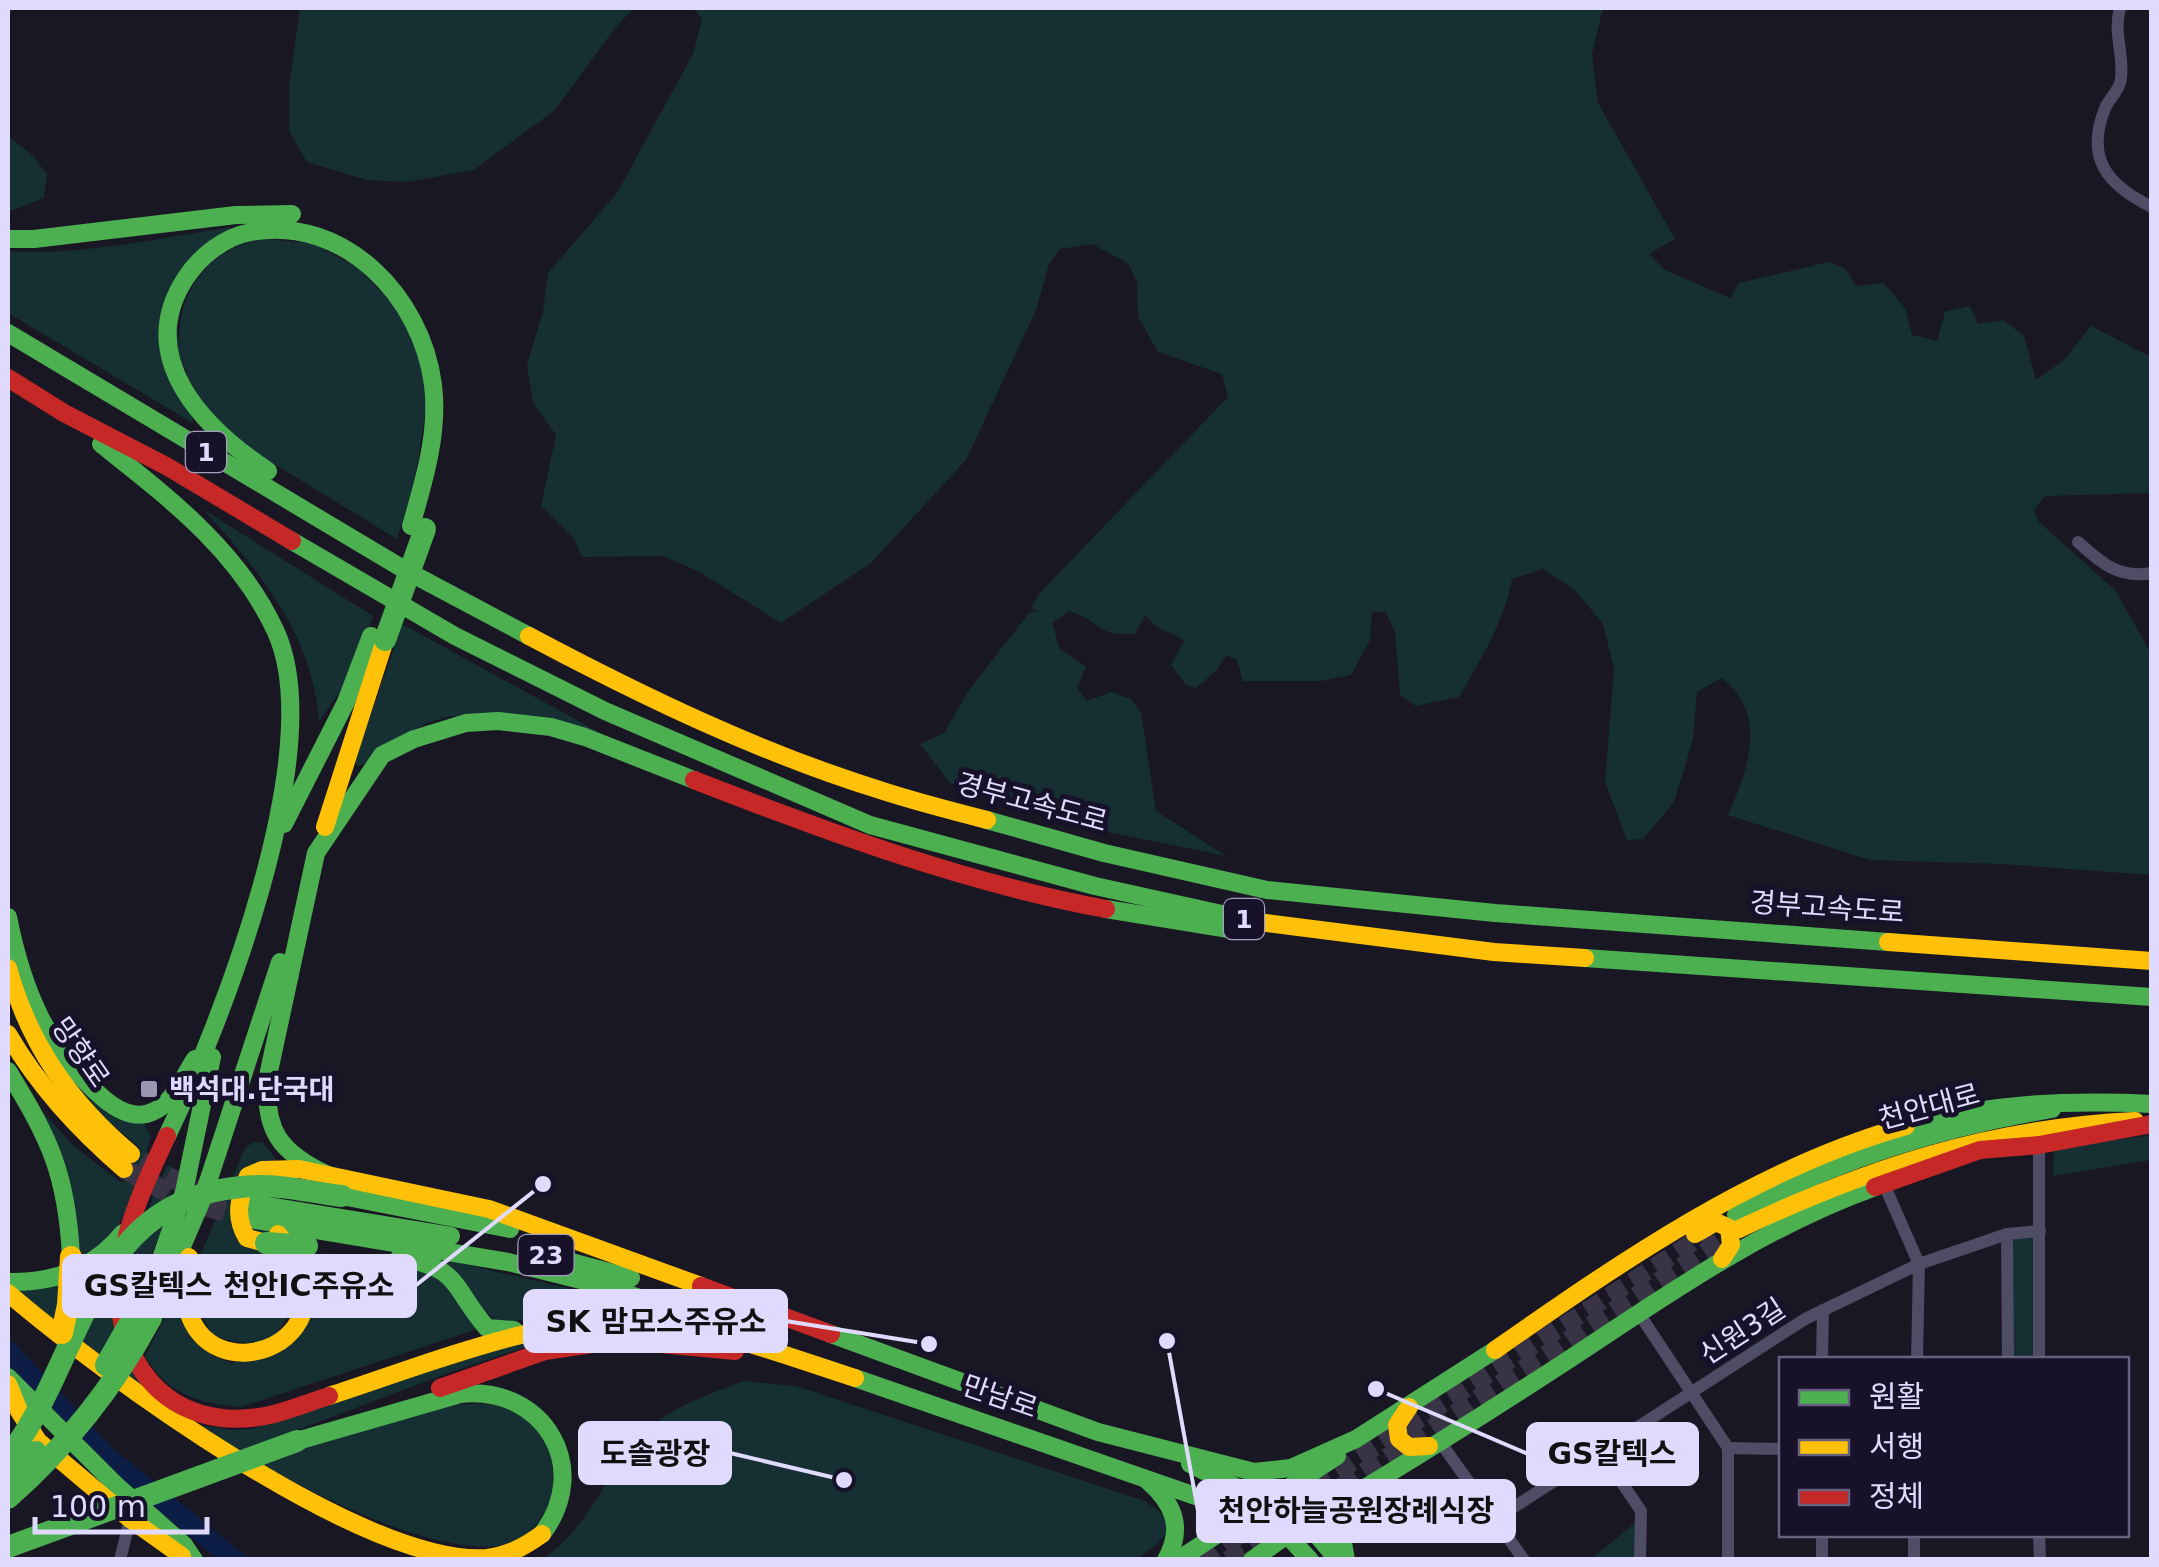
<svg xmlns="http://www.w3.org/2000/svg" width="2159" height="1567" viewBox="0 0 2159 1567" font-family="'DejaVu Sans','Noto Sans KR',sans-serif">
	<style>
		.green { fill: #152f32 }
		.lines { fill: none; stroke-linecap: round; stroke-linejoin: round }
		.river { stroke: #0c1d46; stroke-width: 20 }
		.secondary-tunnel { stroke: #383445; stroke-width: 18; stroke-dasharray: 18 9; stroke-linecap: butt }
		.primary-tunnel { stroke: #383445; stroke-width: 20; stroke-dasharray: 20 10; stroke-linecap: butt }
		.street { stroke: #4f4c65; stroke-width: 12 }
		.fast { stroke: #4caf50; stroke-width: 18 }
		.slow { stroke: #ffc107; stroke-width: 18 }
		.jam { stroke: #c62828; stroke-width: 18 }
		.fast-bridge { stroke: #4caf50; stroke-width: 22 }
		.slow-bridge { stroke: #ffc107; stroke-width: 22 }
		.poi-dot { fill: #9b96b2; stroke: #17112a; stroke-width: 4 }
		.labels { text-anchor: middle; stroke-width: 10; stroke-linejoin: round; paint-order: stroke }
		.shield { fill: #17112a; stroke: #a49ebf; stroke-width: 2.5 }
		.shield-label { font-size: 25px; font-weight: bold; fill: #e0daff }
		.street-label { font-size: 28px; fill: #e0daff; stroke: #17112a }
		.poi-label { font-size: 28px; font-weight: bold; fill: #e0daff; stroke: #17112a; text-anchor: start }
		.leader { fill: none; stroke: #e0daff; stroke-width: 4 }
		.callout-dot { fill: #e0daff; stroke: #17112a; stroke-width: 4 }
		.callout { fill: #e0daff; stroke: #e0daff; stroke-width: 4 }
		.callout-label { font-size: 30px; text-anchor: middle; font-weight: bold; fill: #111 }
	</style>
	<rect width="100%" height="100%" fill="#1a1724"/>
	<!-- green -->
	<g class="green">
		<polygon points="300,8 634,8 615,28 555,110 474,170 407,182 367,180 307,162 289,131 289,87"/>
		<path d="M693,8H1603L1592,54L1598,103L1675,239L1649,254L1665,270L1730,298L1739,283L1829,262L1846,269L1856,286L1884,283L1905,308L1912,335L1937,341L1945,312L1970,306L1978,324L2003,320L2024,336L2036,380L2064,360L2091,326L2151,357V493L2045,496L2034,510L2038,521L2116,591L2151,654V875L2003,864L1870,860L1728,815C1748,769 1769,714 1721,678L1697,692L1693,739L1674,802L1643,839L1627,840L1605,782L1614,668L1603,624L1575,590L1543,569L1512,579C1504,622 1481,659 1459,697L1416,706L1400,695L1395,632L1386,613L1372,611L1370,640L1351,675L1321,681H1243L1237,660L1226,655L1217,670L1196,688L1186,685L1171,665L1184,641C1168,628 1162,635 1145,615L1135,634C1092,636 1103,621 1069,611L1052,623L1060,649L1086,667L1077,688L1087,701L1111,692L1131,699L1141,713L1156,811L1226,856L1092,829L950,783L920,744L944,733L969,690L1029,613L1040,611L1031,609L1038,595L1228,397L1222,374L1158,352L1138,317L1137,283L1128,263L1092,244L1060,249L1049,264L1036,310L966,460L871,563L781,623L698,571L663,556L582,557L573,537L541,506L556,435L533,402L527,365L543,311L548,273L617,193L693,54L702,19Z"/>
		<polygon points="8,136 31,154 47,174 44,198 13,210 8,210"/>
		<path d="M231,227L170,288L193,423L8,313V251C81,256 159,238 231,227Z"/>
		<path d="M265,239L312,243L357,267L390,301L417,344L428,398L414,484L397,539L243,445C223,426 201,404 189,379C161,316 197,248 265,239Z"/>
		<path d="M204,510L373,616L357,667L319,722C313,635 260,572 204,510Z"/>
		<path d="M402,624L606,736L451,716C429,721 409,730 391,744C379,752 372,764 357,766L355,760Z"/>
		<polygon points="66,1075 143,1122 151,1137 126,1212 110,1238 81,1259 40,1109 74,1146 120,1182 125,1181 139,1155 139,1147 105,1119"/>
		<polygon points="2151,1135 2151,1160 2053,1176 2054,1149"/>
		<path d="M254,1142L263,1143L279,1163L281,1254L290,1268L299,1295C274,1345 269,1351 213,1336L192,1300L200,1256L245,1148Z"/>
		<path d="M170,1165L175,1170L163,1227L128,1308C127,1256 146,1215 166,1167Z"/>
		<polygon points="2036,1237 2036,1359 2012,1360 2012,1242 2017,1238"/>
		<path d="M325,1253L394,1263L444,1277L477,1329L241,1407C199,1404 167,1394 145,1356L176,1295L213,1356L232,1363L311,1319L314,1289L308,1258Z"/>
		<polygon points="434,1257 630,1303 634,1308 573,1308 499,1325"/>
		<path d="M96,1272L115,1273L144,1392L11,1289C40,1287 71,1289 96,1272Z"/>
		<path d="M574,1331L454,1371L284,1435L437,1405L507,1403C518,1413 540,1426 547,1439C552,1449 556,1490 552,1498C542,1517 533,1535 513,1543C431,1567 262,1466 191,1424L232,1430L252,1429L510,1345Z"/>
		<path d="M744,1381L796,1386L1145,1501L1161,1513L1168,1523L1166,1533L1158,1543L1138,1559L540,1560C592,1530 608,1461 654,1424C681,1403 713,1393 744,1381Z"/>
		<polygon points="1635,1523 1635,1559 1591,1559"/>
	</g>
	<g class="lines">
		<!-- river -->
		<polyline class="river" points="8,1351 104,1454 235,1560"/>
		<!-- secondary-tunnel -->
		<g class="secondary-tunnel">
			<polyline points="1201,1560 1710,1231"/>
			<polyline points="1228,1560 1739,1229"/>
		</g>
		<!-- primary-tunnel -->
		<g class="primary-tunnel">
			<polyline points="141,1161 170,1178 200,1190"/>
			<polyline points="124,1169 178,1198 250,1219"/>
		</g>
		<!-- street -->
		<g class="street">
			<path d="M2120,8C2113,33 2124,54 2121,79C2120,89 2111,97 2106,106C2084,158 2107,185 2152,207"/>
			<path d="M2078,542C2101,563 2119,579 2152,573"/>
			<polyline points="1883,1182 1919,1264 1917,1360"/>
			<polyline points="2007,1234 2008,1360"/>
			<polyline points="1638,1312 1728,1448 1728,1560"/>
			<polyline points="1822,1360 1823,1310"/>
			<polyline points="2039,1360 2039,1145"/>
			<polyline points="1441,1443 1524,1560"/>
			<polyline points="1728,1448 1782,1449"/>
			<polyline points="1601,1452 1641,1511 1640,1560"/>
			<polyline points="1494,1520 1805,1319 1919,1264 2007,1234 2040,1231"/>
			<polyline points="1822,1534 1822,1560"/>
			<polyline points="2039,1534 2040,1560"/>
			<polyline points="120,1560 130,1519"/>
			<polyline points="1914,1560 1914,1534"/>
		</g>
		<!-- fast -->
		<g class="fast">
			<polyline points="8,239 34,239 236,215 292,214"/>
			<polyline points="8,333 405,570 529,636"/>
			<path d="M101,444C169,498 239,551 276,632C329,749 221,1024 167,1136"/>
			<path d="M268,471C205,429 134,359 185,279C200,256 224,237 251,232C344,215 422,297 433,385C439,432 424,481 411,526"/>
			<polyline points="292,541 455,636 605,711 870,825 1095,886 1258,922"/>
			<polyline points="987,820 1104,853 1267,890 1495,913 1888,942"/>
			<polyline points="284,824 346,702 371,636"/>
			<polyline points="1106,909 1241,931"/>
			<path d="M8,917C22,988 47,1050 103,1098C116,1109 134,1120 152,1112C173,1104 183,1077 195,1059"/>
			<polyline points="1585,958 2152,997"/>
			<path d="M8,1071C50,1139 67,1175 71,1257"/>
			<path d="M1906,1126C1988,1103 2067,1100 2152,1104"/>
			<path d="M328,1175C280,1153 263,1130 268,1076L316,853L382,755L414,739L466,723L498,721L551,727L585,737L694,780"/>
			<polyline points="342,1196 510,1229"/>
			<polyline points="255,1204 451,1236"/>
			<path d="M1736,1215C1835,1159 1940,1128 2052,1109"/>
			<polyline points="250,1219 508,1262 593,1283 703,1318"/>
			<path d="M399,1258C461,1267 452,1288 487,1328L514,1330"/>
			<polyline points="560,1259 631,1278"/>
			<polyline points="156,1273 184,1192 212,1057"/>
			<path d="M8,1282C53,1283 94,1269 123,1233"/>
			<polyline points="151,1318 202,1200 280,962"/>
			<polyline points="831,1334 1098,1432 1254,1472 1291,1468 1356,1439 1495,1350"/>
			<polyline points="8,1377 117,1486 184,1545 194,1560"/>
			<path d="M855,1378L1250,1515L1287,1535C1381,1479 1473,1422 1565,1362C1667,1295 1759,1229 1875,1187"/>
			<path d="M297,1441L460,1394C543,1385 593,1467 542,1534"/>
			<polyline points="1190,1464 1306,1522 1338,1560"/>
			<path d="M1148,1481C1174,1504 1184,1528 1166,1560"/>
			<polyline points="1178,1560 1337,1456"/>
			<polyline points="1252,1560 1287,1535 1310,1560"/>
			<polyline points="1346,1560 1339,1519 1348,1496"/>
		</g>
		<!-- slow -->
		<g class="slow">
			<path d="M529,636C642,696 760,753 883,791C917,802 952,811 987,820"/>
			<polyline points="325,827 385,640"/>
			<polyline points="1258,922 1494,952 1585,958"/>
			<polyline points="1888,942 2152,961"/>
			<path d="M8,968C29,1044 70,1103 131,1154"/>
			<path d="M8,1034C39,1087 78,1129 124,1169"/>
			<path d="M1739,1229C1870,1167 1990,1128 2135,1121"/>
			<polyline points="1695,1234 1716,1222 1729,1228 1731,1245 1722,1259"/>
			<path d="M266,1243L247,1238C234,1217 239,1198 248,1176L262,1170L299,1169L489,1209L701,1286"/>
			<path d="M189,1257C158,1398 340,1368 300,1265C296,1254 285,1244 278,1234"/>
			<path d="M8,1293C100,1372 364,1567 487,1558C509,1555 524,1547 542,1534"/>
			<path d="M1495,1350C1621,1262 1756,1168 1906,1126"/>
			<polyline points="8,1384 19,1411 38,1441 130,1519 182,1556"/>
			<path d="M329,1396C423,1366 558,1309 656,1322C724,1332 790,1357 855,1378"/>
			<polyline points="1409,1407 1397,1425 1399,1439 1409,1447 1429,1446"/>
		</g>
		<!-- jam -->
		<g class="jam">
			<polyline points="8,378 64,413 168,467 292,541"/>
			<path d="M694,780C827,832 965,883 1106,909"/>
			<path d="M167,1136C149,1175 129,1216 122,1259C105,1356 166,1437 270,1415C290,1410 310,1402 329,1396"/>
			<polyline points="1875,1187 1980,1150 2039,1145 2152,1124"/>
			<polyline points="701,1286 831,1334"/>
			<polyline points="440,1388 545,1351 619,1340 735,1351"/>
		</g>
		<!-- fast-bridge -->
		<g class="fast-bridge">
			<polyline points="385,640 425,529"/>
			<polyline points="266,1243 307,1246"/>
			<polyline points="106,1365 139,1307"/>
			<path d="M8,1457C90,1350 87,1191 258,1186C286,1185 314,1193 342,1196"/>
			<polyline points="8,1477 36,1452"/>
			<path d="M8,1498C67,1446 114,1387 151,1318"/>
			<polyline points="8,1547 297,1441"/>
		</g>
		<!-- slow-bridge -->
		<polyline class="slow-bridge" points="62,1333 68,1305 71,1257"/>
	</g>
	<!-- markers -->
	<rect class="poi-dot" x="139" y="1079" width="20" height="20" rx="5"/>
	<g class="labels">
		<!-- shield labels -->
		<g class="shield">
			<rect x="186" y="432" width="40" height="40" rx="8"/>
			<rect x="1224" y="899" width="40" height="40" rx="8"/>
			<rect x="518.5" y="1235" width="55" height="40" rx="8"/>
		</g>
		<g class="shield-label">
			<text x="206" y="461">1</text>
			<text x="1244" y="928">1</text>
			<text x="546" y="1264">23</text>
		</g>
		<!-- street labels -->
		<g class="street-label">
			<text transform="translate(1032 802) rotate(15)" y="10">경부고속도로</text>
			<text transform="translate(1827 907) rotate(4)" y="10">경부고속도로</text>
			<text transform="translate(81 1052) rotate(55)" y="10">망향로</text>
			<text transform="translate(1929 1106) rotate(-15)" y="10">천안대로</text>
			<text transform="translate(1742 1331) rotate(-33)" y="10">신원3길</text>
			<text transform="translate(1000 1396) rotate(19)" y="10">만남로</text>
		</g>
		<!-- poi labels -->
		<g class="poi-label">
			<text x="169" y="1099">백석대.단국대</text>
		</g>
	</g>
	<!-- callouts -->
	<path class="leader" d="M543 1184L415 1286M929 1344L786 1321M844 1480L730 1453M1376 1389L1528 1454M1167 1341L1198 1511"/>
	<g class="callout-dot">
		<circle cx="543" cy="1184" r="10"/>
		<circle cx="929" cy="1344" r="10"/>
		<circle cx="844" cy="1480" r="10"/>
		<circle cx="1376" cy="1389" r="10"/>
		<circle cx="1167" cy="1341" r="10"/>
	</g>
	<g class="callout">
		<rect x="64" y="1256" width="351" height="60" rx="10"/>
		<rect x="525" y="1291" width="261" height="60" rx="10"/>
		<rect x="580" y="1423" width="150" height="60" rx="10"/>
		<rect x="1528" y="1424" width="169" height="60" rx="10"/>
		<rect x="1198" y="1481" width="316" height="60" rx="10"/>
	</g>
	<g class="callout-label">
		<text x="239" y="1296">GS칼텍스 천안IC주유소</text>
		<text x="656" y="1332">SK 맘모스주유소</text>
		<text x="655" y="1464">도솔광장</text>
		<text x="1612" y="1464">GS칼텍스</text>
		<text x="1356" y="1521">천안하늘공원장례식장</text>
	</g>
	<!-- border -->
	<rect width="2159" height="1567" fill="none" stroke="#e0daff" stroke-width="20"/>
	<!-- legend -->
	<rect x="1779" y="1357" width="350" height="180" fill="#17112a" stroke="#67617f" stroke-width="2.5"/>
	<rect x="1799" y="1390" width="50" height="15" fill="#4caf50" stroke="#67617f" stroke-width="2.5"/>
	<text x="1869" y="1407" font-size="30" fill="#e0daff">원활</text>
	<rect x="1799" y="1440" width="50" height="15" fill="#ffc107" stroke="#67617f" stroke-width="2.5"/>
	<text x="1869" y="1457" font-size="30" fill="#e0daff">서행</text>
	<rect x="1799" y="1490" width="50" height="15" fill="#c62828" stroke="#67617f" stroke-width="2.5"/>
	<text x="1869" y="1507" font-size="30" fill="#e0daff">정체</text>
	<!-- scale -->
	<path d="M35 1517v15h172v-15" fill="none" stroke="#e0daff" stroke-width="5"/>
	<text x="50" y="1517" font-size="30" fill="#e0daff" stroke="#17112a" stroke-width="8" paint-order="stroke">100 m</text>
</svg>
